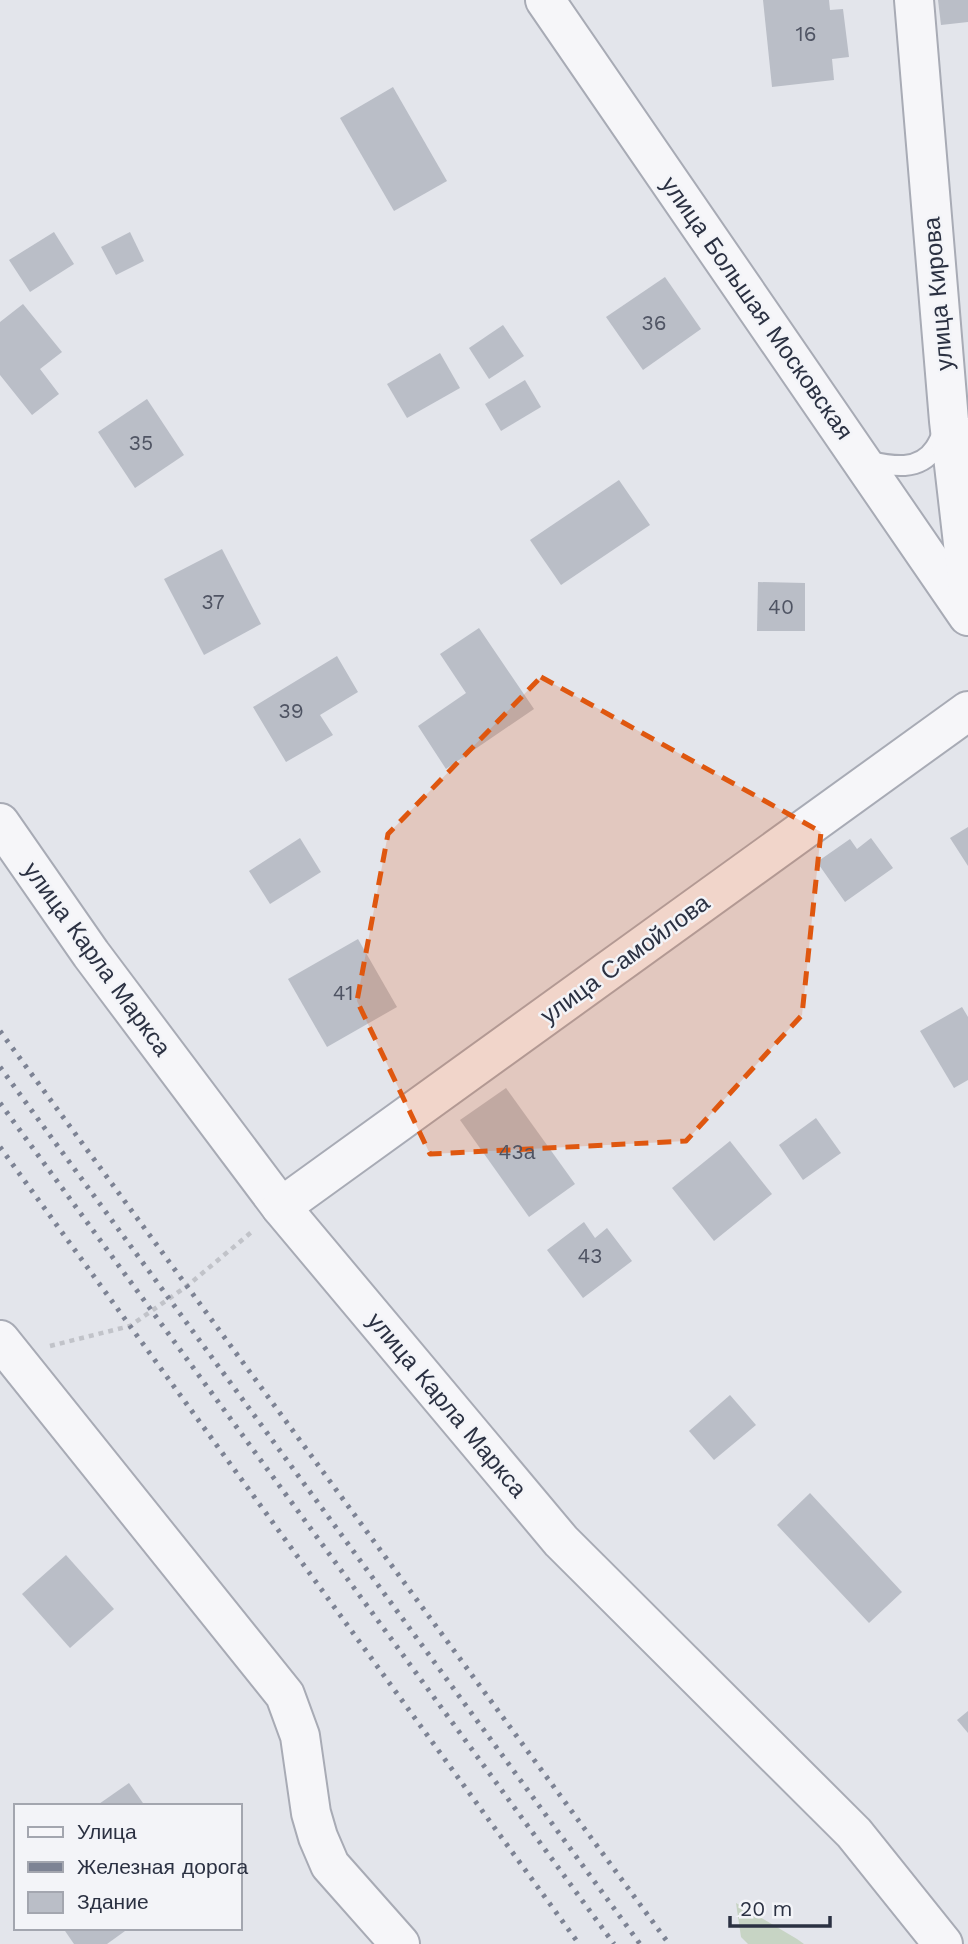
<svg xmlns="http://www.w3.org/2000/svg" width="968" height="1944" viewBox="0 0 968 1944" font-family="'Work Sans',sans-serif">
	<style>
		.green { fill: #c7d4c4 }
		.building { fill: #babec7 }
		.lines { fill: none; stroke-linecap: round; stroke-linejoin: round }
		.lane-casing { stroke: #a8abb5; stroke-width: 23 }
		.street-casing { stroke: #a8abb5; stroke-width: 42 }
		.path { stroke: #c1c3c9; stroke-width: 4.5; stroke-dasharray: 5 5; stroke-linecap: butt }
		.lane { stroke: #f6f6f9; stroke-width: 19 }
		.street { stroke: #f6f6f9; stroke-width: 38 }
		.rail { stroke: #7d8394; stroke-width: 5; stroke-dasharray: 3.5 7; stroke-linecap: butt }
		.marked { fill: #df570f; fill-opacity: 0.2; stroke: #df570f; stroke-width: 5; stroke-dasharray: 14 9; stroke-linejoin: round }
		.labels { text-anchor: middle; stroke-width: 5; stroke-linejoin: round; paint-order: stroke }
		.number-label { font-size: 21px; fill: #4f5463 }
		.street-label { font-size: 24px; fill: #2b3142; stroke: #f3f4f8 }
	</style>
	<rect width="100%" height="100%" fill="#e3e5eb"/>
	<!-- green -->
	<polygon class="green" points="736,1903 797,1939 804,1944 748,1944 741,1937"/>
	<!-- building -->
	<g class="building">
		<polygon points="763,0 829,0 830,10 843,9 849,57 832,59 834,80 772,87"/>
		<polygon points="938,0 968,0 968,22 941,25"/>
		<polygon points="393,87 447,181 394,211 340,118"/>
		<polygon points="54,232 74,264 30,292 9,260"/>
		<polygon points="130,232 144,261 116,275 101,247"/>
		<polygon points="665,277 701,329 643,370 606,317"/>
		<polygon points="23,304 62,352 40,369 59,394 32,415 0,375 0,322"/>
		<polygon points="503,325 524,356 489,379 469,348"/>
		<polygon points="440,353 460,388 407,418 387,384"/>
		<polygon points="525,380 541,407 501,431 485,404"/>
		<polygon points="147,399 184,455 135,488 98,432"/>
		<polygon points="619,480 650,525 561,585 530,540"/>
		<polygon points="222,549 261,624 204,655 164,579"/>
		<polygon points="758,582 805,583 805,631 757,631"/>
		<polygon points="479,628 534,709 446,769 418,726 466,693 440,654"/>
		<polygon points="337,656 358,692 320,715 333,735 286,762 253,707"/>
		<polygon points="968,827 968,866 950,838"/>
		<polygon points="300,838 321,872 270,904 249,871"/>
		<polygon points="871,838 893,868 845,902 817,862 850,839 857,849"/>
		<polygon points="358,939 397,1007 327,1047 288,979"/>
		<polygon points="962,1007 968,1017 968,1080 954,1088 920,1031"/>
		<polygon points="506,1088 575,1184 529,1217 460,1120"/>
		<polygon points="816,1118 841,1153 803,1180 779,1145"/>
		<polygon points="730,1141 772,1194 714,1241 672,1188"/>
		<polygon points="584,1222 595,1238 607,1228 632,1261 583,1298 547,1250"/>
		<polygon points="730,1395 756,1425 714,1460 689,1431"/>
		<polygon points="810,1493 902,1592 869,1623 777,1525"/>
		<polygon points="66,1555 114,1609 70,1648 22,1594"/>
		<polygon points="968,1711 968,1733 957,1720"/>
		<polygon points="129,1783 145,1806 96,1806"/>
		<polygon points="63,1928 123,1928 125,1931 107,1944 74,1944"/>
	</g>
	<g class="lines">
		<defs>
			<path id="lane" d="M862,460C887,465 918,474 935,448C939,442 942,435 945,428"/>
			<g id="street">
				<polyline points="545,0 968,616"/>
				<polyline points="914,0 949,421 968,587"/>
				<polyline points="0,823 91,954 281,1207 561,1541 854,1833 943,1944"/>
				<polyline points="281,1207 968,711"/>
				<polyline points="0,1340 285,1695 300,1736 311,1813 318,1837 330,1865 400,1944"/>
			</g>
		</defs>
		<!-- lane casing -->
		<use href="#lane" class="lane-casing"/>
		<!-- street casing -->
		<use href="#street" class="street-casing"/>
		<!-- path -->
		<polyline class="path" points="50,1346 130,1326 187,1286 254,1230"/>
		<!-- lane -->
		<use href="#lane" class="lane"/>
		<!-- street -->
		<use href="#street" class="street"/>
		<!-- rail -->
		<g class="rail">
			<polyline points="0,1031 669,1944"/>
			<polyline points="0,1067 640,1944"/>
			<polyline points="0,1103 614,1944"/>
			<polyline points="0,1147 579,1944"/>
		</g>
	</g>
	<!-- marked area -->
	<path class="marked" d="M541,677L821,832L802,1015L686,1141L430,1154L357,1001L388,834Z"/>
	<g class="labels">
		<!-- number labels -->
		<g class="number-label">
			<text x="806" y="41">16</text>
			<text x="654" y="330">36</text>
			<text x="141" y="450">35</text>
			<text x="213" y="609">37</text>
			<text x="781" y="614">40</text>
			<text x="291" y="718">39</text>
			<text x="343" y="1000">41</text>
			<text x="517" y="1159">43а</text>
			<text x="590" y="1263">43</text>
		</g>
		<!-- street labels -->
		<g class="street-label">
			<text transform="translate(938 294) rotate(-95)" y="8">улица Кирова</text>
			<text transform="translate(757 308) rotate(55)" y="8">улица Большая Московская</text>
			<text transform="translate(97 959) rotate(54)" y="8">улица Карла Маркса</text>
			<text transform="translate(625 959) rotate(-36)" y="8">улица Самойлова</text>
			<text transform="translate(447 1405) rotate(50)" y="8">улица Карла Маркса</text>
		</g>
	</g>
	<!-- legend -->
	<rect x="14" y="1804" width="228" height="126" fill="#f3f4f8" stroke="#a3a6af" stroke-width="2"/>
	<rect x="28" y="1827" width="35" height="10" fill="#f6f6f9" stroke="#a3a6af" stroke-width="2"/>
	<text x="77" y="1839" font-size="21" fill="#2b3142">Улица</text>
	<rect x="28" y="1862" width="35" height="10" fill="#7d8394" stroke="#a3a6af" stroke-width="2"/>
	<text x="77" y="1874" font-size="21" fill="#2b3142">Железная дорога</text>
	<rect x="28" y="1892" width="35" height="21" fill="#babec7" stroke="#a3a6af" stroke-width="2"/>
	<text x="77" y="1909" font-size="21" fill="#2b3142">Здание</text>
	<!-- scale -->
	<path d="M730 1916v10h100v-10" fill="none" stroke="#2b3142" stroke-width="3.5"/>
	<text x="740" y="1916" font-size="21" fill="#2b3142" stroke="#f3f4f8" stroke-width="5" paint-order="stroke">20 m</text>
</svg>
